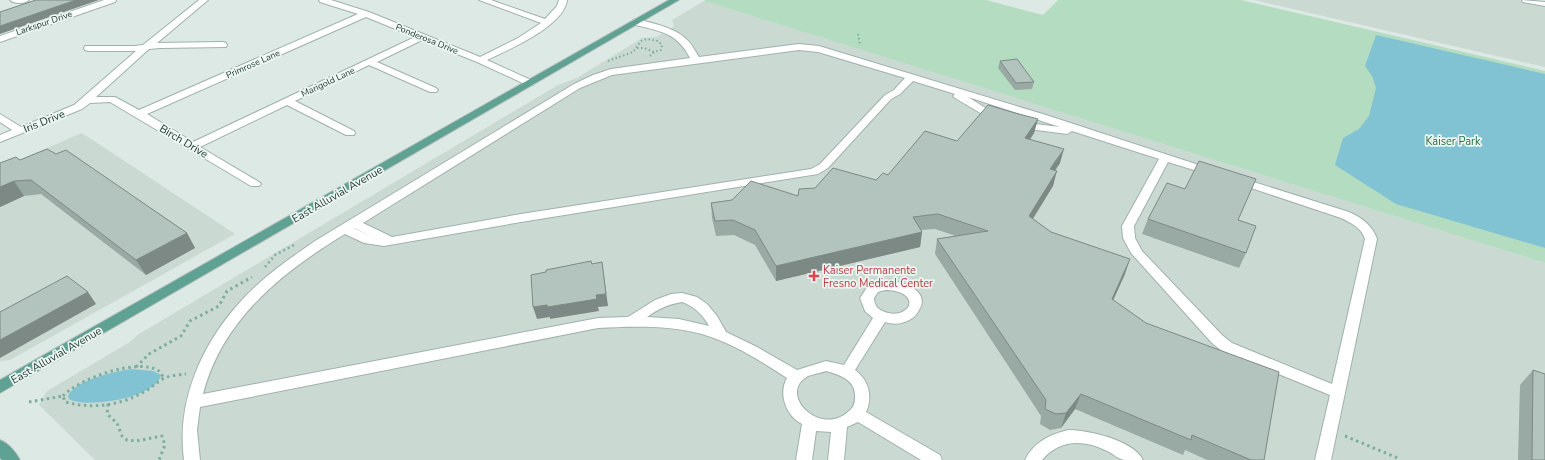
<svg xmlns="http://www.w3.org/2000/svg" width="1545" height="460" viewBox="0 0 1545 460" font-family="'Nunito Sans',sans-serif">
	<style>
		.built { fill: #cbd9d3 }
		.green { fill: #b4dcc0 }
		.water { fill: #81c3d2 }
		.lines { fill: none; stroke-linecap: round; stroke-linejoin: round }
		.minor-casing { stroke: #a0b1ab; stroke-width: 2 }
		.major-casing { stroke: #bcc4c2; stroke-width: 2 }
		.path-far2 { stroke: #7caea0; stroke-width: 2; stroke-dasharray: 1.5 2.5; stroke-linecap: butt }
		.path-far1 { stroke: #7caea0; stroke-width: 2.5; stroke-dasharray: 2 3; stroke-linecap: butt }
		.path { stroke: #7caea0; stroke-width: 3; stroke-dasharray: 2.5 3.5; stroke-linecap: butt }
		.minor { fill: #fff; fill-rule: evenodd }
		.major { fill: #5fa192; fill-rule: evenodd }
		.wall { fill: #99a9a3 }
		.shaded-wall { fill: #7d8984 }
		.building { fill: #b2c4bd; stroke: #7d8984 }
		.health-dot { fill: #e0444e; stroke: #edf6f2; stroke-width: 1.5 }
		.labels { text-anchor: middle; stroke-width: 3.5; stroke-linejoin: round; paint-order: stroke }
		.far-street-label { font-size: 9px; fill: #1e3932; stroke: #edf6f2 }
		.street-label { font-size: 11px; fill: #1e3932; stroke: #edf6f2 }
		.park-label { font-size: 11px; fill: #277145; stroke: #edf6f2 }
		.health-label { font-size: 11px; fill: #be3a42; stroke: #edf6f2; text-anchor: start }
	</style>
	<rect width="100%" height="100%" fill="#dde9e4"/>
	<!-- built -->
	<g class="built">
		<polygon points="1254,0 1529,0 1545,3 1545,67"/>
		<polygon points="704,1 1545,263 1545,460 95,460 39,405 47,391 130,342 139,334 558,85 577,78 642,38 656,37 674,26 672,20"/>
		<polygon points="82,133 235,234 10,360 0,361 0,168"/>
	</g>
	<!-- green -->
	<polygon class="green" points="705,0 986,0 1043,15 1058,0 1241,0 1545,71 1545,263 704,1"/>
	<!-- water -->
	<g class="water">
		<polygon points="1376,35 1545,74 1545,248 1396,204 1335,165 1343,138 1359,129 1369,116 1376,88 1372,76 1365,66"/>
		<path d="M132,369L153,371L161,375C156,398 87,409 69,399L68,396C75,380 116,371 132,369Z"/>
	</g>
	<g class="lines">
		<defs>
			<g id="minor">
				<path d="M10,0H29C25,4 14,4 10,0Z"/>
				<polygon points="104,0 116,0 115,2 0,42 0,36"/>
				<path d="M199,0H208L157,43L223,42L226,43L227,45L226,47L160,48L149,49L96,97H115L139,110L358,14L320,2L319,0H331L369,12L480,57L518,38L541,23L479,0H491L545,19L557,6L559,0H567C564,26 510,49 487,60L533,81L535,83L533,85H527L477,62L422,40L377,62L436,88L438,90L436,92H430L369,65L295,101L354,131L355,133L354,135H346L287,105L200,147L259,182L261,184L259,186H251L110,102L90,103L82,109L0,142V135L12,130L0,122V114L21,127L74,105L136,51H88L85,50L84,48L85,46H134L143,45ZM366,17L415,37L193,142L147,114Z"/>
				<polygon points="1522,0 1545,2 1545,6 1523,2"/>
				<path d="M636,19C652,23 674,27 686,39C692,44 695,51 699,57L799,44L819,46L1046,115L1214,170L1216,172L1214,174L1210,175L1168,162L1134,226L1135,238L1142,251L1222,335L1232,343L1332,384L1365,239C1361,227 1351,223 1341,218L1233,182L1231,180L1233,178H1241L1349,212C1362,218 1372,225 1377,239L1331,460H1315L1330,395L1222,351L1212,343L1131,253L1123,238L1122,226L1159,159L1072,131L1067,134L1015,127L1014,125L1019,122L1060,127L968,97L1003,119L1002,121H994L955,98L953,96L955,94L913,81L900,94L891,99L828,168L818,174L521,222L384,246L364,243L345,234C282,272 222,320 203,394L598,318L628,317L655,300L671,294L682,293L697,297L707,304L717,316L726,332L757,347L797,370L826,361L844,365L873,318L865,311L860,298C863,294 866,288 869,285C887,274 934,287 919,310C917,314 915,317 911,319C903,324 894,325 885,322L855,370C869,380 873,397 866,412L940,455L942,460H921L858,422L847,427L844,460H828L831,432L816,431L812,460H796L802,424C786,416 778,394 787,378C760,361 733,343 702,334C668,325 633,326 598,328L200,407L197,430L200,460H184C176,401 202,343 242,300C263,277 289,259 315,241L574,84L593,75L611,69L690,58C676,31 660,32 633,24L632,22L633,20ZM799,50L818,52L905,78L894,90L885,95L820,164L811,169L521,214L392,237L363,223L580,88L612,75ZM353,228H354L373,237ZM885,290C892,290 900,291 906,296C917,307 899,318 885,312C878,310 874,305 874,298L878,292ZM682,302C694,306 703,315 709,326L679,319L647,317C658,309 669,304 682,302ZM826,371C840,375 856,380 855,397C855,403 854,407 849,411C821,438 776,394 808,376C813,374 821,373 826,371Z"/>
				<path d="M1068,430C1088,430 1133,440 1143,460C1137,460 1130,460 1124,460C1118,459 1111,452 1105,450C1082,439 1059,440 1042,460H1025C1034,442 1049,435 1068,430Z"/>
			</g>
			<g id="major">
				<polygon points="669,0 679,0 0,393 0,380"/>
				<path d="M0,440C8,443 16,452 20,460H2L0,458Z"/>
			</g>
		</defs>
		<!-- minor casing -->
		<use href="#minor" class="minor-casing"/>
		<!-- major casing -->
		<use href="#major" class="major-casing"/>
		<!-- path-far2 -->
		<g class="path-far2">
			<polyline points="858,34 860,45"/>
			<polyline points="637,48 644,48 654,52"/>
			<polyline points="608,61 633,52 641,41 647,39 658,41 662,45 661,50 654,52 650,56"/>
		</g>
		<!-- path-far1 -->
		<polyline class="path-far1" points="265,267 275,255 294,245"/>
		<!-- path -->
		<g class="path">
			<polyline points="136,367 149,354 181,336 190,321 219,306 227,291 252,277"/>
			<path d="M63,396C78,379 138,357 159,371C161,372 162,376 164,378"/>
			<path d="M29,402L63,396L65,402C91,409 118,406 142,393C151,389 157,381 165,378C171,375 179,375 186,374"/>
			<polyline points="108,404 107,414 117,423 122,436 127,440 136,441 162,436 165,445 159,460"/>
			<polyline points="1345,436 1400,459"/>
		</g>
		<!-- minor -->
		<use href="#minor" class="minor"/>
		<!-- major -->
		<use href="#major" class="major"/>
	</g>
	<!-- wall -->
	<g class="wall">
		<polygon points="1000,61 1034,82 1032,89 1015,90 998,68"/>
		<polygon points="1015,113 1038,119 1034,133 1030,139 1060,163 1055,171 1053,186 1033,219 1051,232 1125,274 1113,300 1264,460 1207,460 1185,450 1183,455 1075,409 1061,428 1050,430 1040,424 1041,416 935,254 937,239 956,236 935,229 921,230 922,232 920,247 776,281 755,245 734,235 716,236 712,218 711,203 798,196 876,180"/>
		<polygon points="56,154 187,233 195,248 146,275 41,194 24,196 0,207 0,163"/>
		<polygon points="1148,219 1238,220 1246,253 1239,268 1142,234"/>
		<polygon points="1533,370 1545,460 1518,460 1520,385"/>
	</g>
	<!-- shaded-wall -->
	<g class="shaded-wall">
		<polygon points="76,0 99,0 0,34 0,26"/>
		<polygon points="1038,119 1034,133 1022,152 1025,138"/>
		<polygon points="1064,149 1060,163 1046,183 1050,169"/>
		<polygon points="1057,171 1053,186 1025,231 1029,216"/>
		<polygon points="14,181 24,196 0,207 0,187"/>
		<polygon points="922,232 920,247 776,281 776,266"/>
		<polygon points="187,233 195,248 146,275 136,260"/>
		<polygon points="1130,259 1125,274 1107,314 1112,299"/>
		<polygon points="602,262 608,306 598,307 599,311 550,319 550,317 537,319 533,307 596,295"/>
		<polygon points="88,292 96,304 0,358 0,340"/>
		<polygon points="1081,394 1075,409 1061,428 1066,413"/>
	</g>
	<!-- building -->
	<g class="building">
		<polygon points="36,0 76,0 0,26 0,12"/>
		<polygon points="1017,59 1034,82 1016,83 1000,61"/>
		<polygon points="988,105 1015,113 1038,119 1025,138 1064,149 1050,169 1057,171 1029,216 1051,232 1130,259 1112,299 1146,323 1279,372 1264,460 1251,460 1192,435 1191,440 1081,394 1066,413 1056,414 1045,409 1046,400 937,239 988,231 938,214 913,217 922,232 776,266 755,230 733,220 715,221 711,203 732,200 751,181 798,196 799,189 815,188 833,168 876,180 883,173 888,175 925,131 957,141"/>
		<polygon points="47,149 56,154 66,150 187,233 136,260 31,180 14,181 0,187 0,163 16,157 20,160"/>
		<polygon points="1199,161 1256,179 1238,220 1256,226 1246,253 1148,219 1167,183 1185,189"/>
		<polygon points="591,261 592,264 602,262 606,294 596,295 597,299 548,307 547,305 533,307 531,275 546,272 546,270"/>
		<polygon points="67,276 88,292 0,340 0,312"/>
		<polygon points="1533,370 1545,374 1545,460 1532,460"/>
	</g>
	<!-- markers -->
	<path class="health-dot" d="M812 270h4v4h4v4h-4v4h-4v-4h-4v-4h4z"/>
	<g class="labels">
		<!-- far-street labels -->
		<g class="far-street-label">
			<text transform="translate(44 23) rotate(-19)" y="3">Larkspur Drive</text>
			<text transform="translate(427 39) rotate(22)" y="3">Ponderosa Drive</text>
			<text transform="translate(253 64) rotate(-24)" y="3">Primrose Lane</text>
			<text transform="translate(328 82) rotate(-25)" y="3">Marigold Lane</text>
		</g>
		<!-- street labels -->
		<g class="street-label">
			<text transform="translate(44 121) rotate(-22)" y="4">Iris Drive</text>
			<text transform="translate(184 141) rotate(31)" y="4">Birch Drive</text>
			<text transform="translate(337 194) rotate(-30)" y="4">East Alluvial Avenue</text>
			<text transform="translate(56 355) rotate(-30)" y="4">East Alluvial Avenue</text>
		</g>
		<!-- park labels -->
		<g class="park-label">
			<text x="1453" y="145">Kaiser Park</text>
		</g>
		<!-- health labels -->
		<g class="health-label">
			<text x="823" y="274">Kaiser Permanente<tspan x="823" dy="13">Fresno Medical Center</tspan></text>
		</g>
	</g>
</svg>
